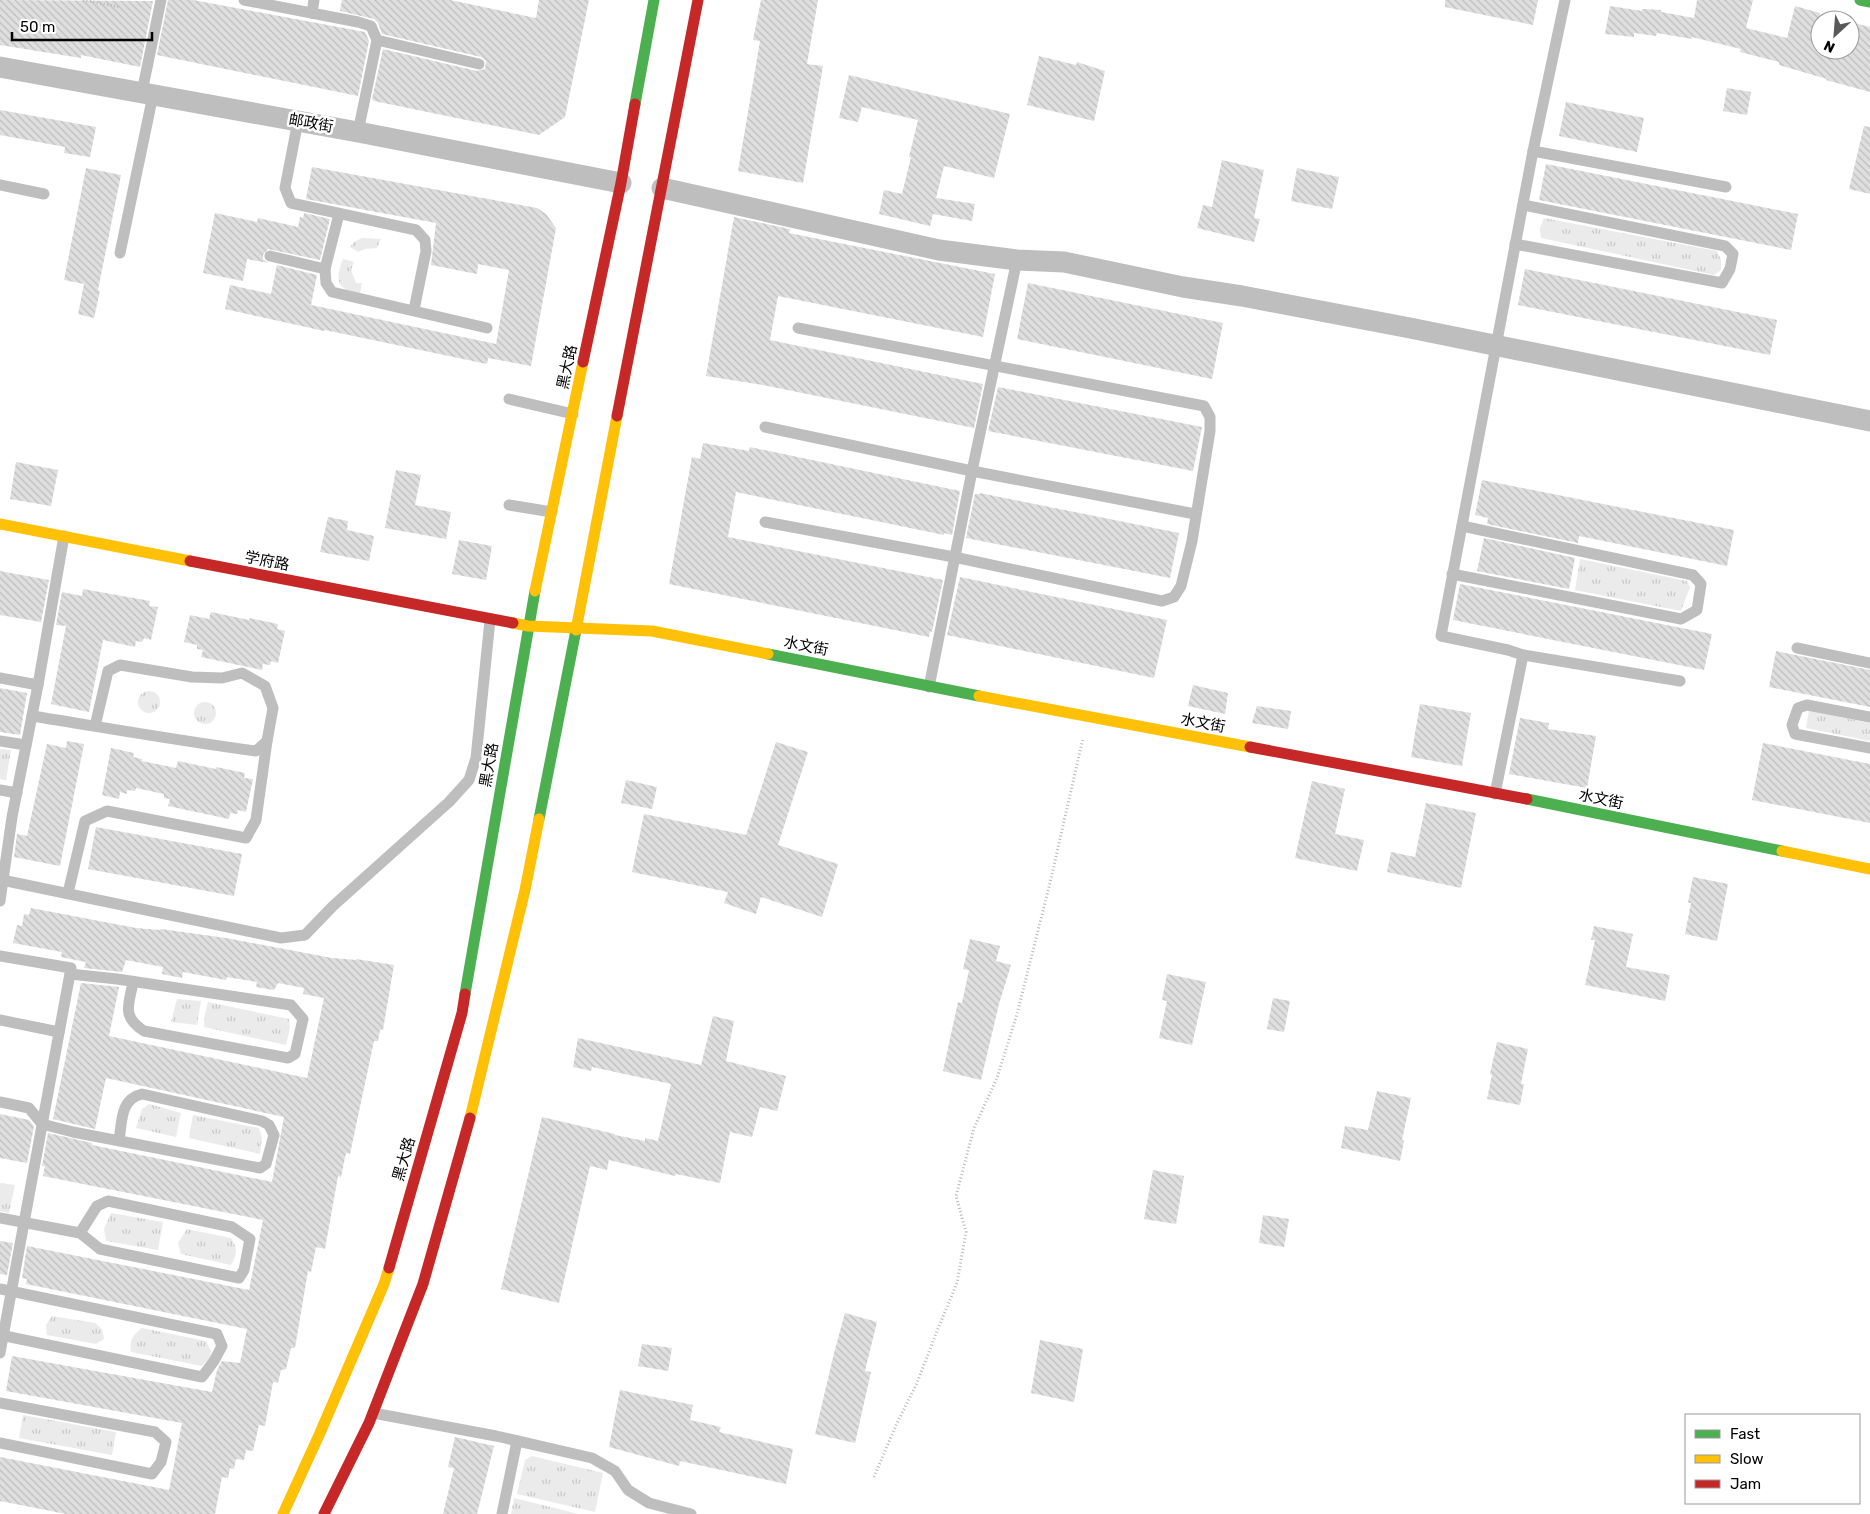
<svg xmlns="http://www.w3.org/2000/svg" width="1870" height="1514" viewBox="0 0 1870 1514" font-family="Rubik,'Noto Sans SC',sans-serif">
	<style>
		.grass { fill: url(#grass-tufts) }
		.building { fill: url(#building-back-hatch) }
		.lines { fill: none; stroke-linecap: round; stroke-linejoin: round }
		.path { stroke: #b9b9b9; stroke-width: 3; stroke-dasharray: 1 2.5; stroke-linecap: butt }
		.lane { stroke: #bebebe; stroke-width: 11 }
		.street { stroke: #bebebe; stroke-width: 21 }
		.fast { stroke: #4caf50; stroke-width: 11 }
		.slow { stroke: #ffc107; stroke-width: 11 }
		.jam { stroke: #c62828; stroke-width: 11 }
		.labels { text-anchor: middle; stroke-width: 5; stroke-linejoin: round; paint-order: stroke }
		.street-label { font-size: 15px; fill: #000; stroke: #fff }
	</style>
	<defs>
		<pattern id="grass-tufts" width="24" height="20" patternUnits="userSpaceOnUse" patternTransform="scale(1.25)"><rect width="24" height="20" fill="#ebebeb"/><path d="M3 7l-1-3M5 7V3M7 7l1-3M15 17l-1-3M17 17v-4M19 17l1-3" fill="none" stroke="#c8c8c8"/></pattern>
		<pattern id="building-back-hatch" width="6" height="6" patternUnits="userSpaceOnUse" patternTransform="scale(1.25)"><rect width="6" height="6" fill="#dfdfdf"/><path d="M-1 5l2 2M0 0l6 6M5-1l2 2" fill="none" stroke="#bebebe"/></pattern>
	</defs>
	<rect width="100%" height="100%" fill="#fff"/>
	<!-- grass -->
	<g class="grass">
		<polygon points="1544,218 1717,251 1721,260 1721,270 1714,275 1541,238 1540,228"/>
		<polygon points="362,238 381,239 377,248 365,249 358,252 350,247 354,242"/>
		<path d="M343,259L354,262L351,270L356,283H362L360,294C336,289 335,280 343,259Z"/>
		<polygon points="1580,559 1687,581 1690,587 1681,611 1575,590"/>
		<circle cx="149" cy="702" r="11"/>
		<circle cx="205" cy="713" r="11"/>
		<polygon points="1809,711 1870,723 1870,741 1806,728"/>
		<polygon points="0,749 11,750 6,780 0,779"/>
		<polygon points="177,999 201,1001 197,1025 171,1022"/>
		<polygon points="208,1002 289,1019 290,1027 286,1045 204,1027 205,1014"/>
		<polygon points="149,1104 181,1113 176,1137 136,1128 142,1109"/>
		<polygon points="193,1115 259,1128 262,1137 260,1154 189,1138"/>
		<polygon points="0,1183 15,1185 9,1213 0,1211"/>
		<polygon points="111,1213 163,1222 158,1250 106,1241 104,1229"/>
		<path d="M187,1229L231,1238C238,1249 237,1254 231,1265L181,1254L178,1243Z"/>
		<polygon points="52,1316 95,1323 102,1329 104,1339 96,1344 47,1335 46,1325"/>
		<path d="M142,1328L206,1341L211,1351L210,1358L202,1366L131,1352C129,1339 133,1335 142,1328Z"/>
		<polygon points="23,1415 116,1432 112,1455 19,1438"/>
		<polygon points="532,1456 603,1473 595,1512 517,1494 525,1460"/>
		<polygon points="514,1498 579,1514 511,1514"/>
	</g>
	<!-- building -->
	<g class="building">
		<polygon points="0,0 153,1 140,67 81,55 81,58 0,45"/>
		<polygon points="168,0 193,0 365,32 369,41 358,96 157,55"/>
		<polygon points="342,0 450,0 536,18 539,0 589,0 565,117 539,135 374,101 372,99 383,49 477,71 485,69 486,61 481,57 382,34 378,23 374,19 340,11"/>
		<polygon points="761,0 818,0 807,64 823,66 803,183 738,171 760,41 753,40"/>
		<polygon points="1445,0 1538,0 1533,25 1445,7"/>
		<polygon points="1697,0 1753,0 1746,28 1787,38 1795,6 1820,13 1820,50 1850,50 1850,22 1870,27 1870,92 1826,80 1827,79 1779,65 1779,62 1740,52 1741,49 1692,37 1692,39 1657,33 1656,36 1634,33 1634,37 1605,34 1610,6 1642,11 1642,9 1661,10 1661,12 1694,18"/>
		<polygon points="1039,56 1076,65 1077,62 1105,71 1094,121 1027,105"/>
		<polygon points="849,75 1010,114 994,178 944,166 936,198 975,204 972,221 933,214 930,226 879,214 884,190 902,194 911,157 909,157 918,120 862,107 858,122 839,118"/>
		<polygon points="1727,88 1751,92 1747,115 1723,111"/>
		<polygon points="1566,102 1644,118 1637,152 1559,136"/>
		<polygon points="0,110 96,127 90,157 64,153 65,147 0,135"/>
		<polygon points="1864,126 1870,127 1870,194 1849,189"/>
		<polygon points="1222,160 1264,170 1254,218 1260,219 1254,242 1197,228 1203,205 1212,207"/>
		<polygon points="1546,164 1798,214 1791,250 1539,200"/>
		<polygon points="312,167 537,208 546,214 556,228 531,366 488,358 487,364 325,330 324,331 225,309 230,285 271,294 277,265 317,275 311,305 496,344 509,270 478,264 477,274 431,265 436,223 306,199"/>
		<polygon points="86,168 121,175 98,290 100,291 94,318 78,314 84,284 64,280"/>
		<polygon points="1297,168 1339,177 1332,209 1291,201"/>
		<polygon points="215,213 257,222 258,218 298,227 300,217 303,218 304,213 330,219 320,260 268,249 263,255 263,259 268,263 247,259 243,281 203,273"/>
		<polygon points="734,217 790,229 789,233 995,274 983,337 778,296 770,340 983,384 974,428 763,385 706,376"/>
		<polygon points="1525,269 1777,320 1770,355 1518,305"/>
		<polygon points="1028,283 1223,323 1212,379 1017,339"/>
		<polygon points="998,387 1202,427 1193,471 988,431"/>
		<polygon points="703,443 749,451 750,447 960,491 952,535 944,533 944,535 736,492 728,537 943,580 932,632 930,631 929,637 669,584 692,457 700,459"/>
		<polygon points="16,462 58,470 51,506 10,499"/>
		<polygon points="396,470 421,475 415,505 451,512 446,539 385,528"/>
		<polygon points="1482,480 1734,530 1727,566 1579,536 1578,543 1487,524 1488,518 1475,515"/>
		<polygon points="980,493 1179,533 1170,578 966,538 975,494 980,494"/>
		<polygon points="328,517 348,521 347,530 374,536 369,561 320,552"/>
		<polygon points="1484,538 1575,558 1569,589 1477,571"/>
		<polygon points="459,540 492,546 486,580 452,574"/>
		<polygon points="0,571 49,580 41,622 0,615"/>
		<polygon points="960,577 1167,620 1154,678 947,635"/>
		<polygon points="1460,584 1712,634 1704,670 1453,620"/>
		<polygon points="83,589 150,601 149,606 158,607 151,640 144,638 142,642 136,641 135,647 103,640 89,712 51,704 66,626 56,625 62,592 82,596"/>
		<polygon points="211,612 249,620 249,618 278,624 277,629 285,631 278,663 271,661 270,665 263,664 262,670 201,657 203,650 197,649 197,645 184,642 190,615 209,619"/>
		<polygon points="1776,651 1870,670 1870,707 1769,687"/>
		<polygon points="1193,685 1228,693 1225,714 1188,706"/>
		<polygon points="0,688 27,693 20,735 0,732"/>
		<polygon points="1420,704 1471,713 1462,766 1411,757"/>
		<polygon points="1257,706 1291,711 1288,729 1252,723"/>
		<polygon points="1520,718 1549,723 1548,729 1596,736 1587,788 1509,774"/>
		<polygon points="67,741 84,744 60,866 14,857 17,834 27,836 47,744 66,748"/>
		<polygon points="776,742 808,752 778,845 838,864 822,917 761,897 756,914 724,903 728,892 632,872 644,814 746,835"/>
		<polygon points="1763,743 1870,764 1870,823 1752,800"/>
		<polygon points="111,748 134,753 133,757 142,759 142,761 176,768 178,761 216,769 216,767 245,773 244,778 253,779 246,812 238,810 237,814 230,813 229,819 168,806 170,799 164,798 164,794 136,788 135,791 127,790 127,794 120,792 119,799 102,795"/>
		<polygon points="626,780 657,787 652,809 621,803"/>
		<polygon points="1312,781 1345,789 1335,834 1364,840 1357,871 1295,858"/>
		<polygon points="1426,803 1476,813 1461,888 1387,872 1391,852 1415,857"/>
		<polygon points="96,827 242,854 234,896 88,869"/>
		<polygon points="1693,877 1728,884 1717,941 1685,934 1691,903 1688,903"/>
		<polygon points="31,908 136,928 160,930 161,929 226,938 332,958 356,960 356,959 394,965 383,1030 380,1030 378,1041 374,1041 350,1154 346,1153 341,1177 338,1176 325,1249 316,1247 311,1272 308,1271 295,1348 291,1348 286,1369 281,1370 278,1383 273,1382 265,1426 259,1425 253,1451 246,1450 244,1460 236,1459 234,1469 230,1468 228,1478 222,1477 215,1514 66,1514 0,1501 0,1457 169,1490 182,1423 6,1391 12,1356 212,1392 217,1370 222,1361 240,1363 247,1329 26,1284 27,1279 22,1278 27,1246 249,1290 263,1220 43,1176 45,1166 42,1166 48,1133 92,1143 92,1145 272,1182 284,1117 106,1078 95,1129 53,1119 81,983 119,987 109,1036 307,1078 324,998 303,994 304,988 278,983 274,990 256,987 257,982 227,977 226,980 183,972 182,978 162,974 163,967 126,960 122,972 84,968 86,962 61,957 62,952 13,943 17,925 22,926 24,914 29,915"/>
		<polygon points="1594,926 1633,934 1626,967 1670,975 1665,1001 1585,985 1595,940 1591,940"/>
		<polygon points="970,939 1000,946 996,961 1011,965 999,1004 981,1080 943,1071 958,1002 962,1003 969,970 963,969"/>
		<polygon points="1167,974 1206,982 1192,1045 1159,1038 1167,1001 1162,1000"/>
		<polygon points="1273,998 1290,1001 1284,1032 1267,1029"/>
		<polygon points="713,1016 734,1021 726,1061 786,1076 777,1111 760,1107 752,1137 730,1132 720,1183 676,1174 675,1176 609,1160 607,1170 590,1166 559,1303 501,1289 542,1117 615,1134 615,1135 645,1141 645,1138 658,1141 671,1084 592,1067 591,1071 573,1067 578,1038 701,1065"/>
		<polygon points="1497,1042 1528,1049 1521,1084 1524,1084 1520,1105 1487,1099 1492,1075 1490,1074"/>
		<polygon points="1377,1091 1411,1098 1402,1140 1404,1141 1400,1161 1341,1148 1345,1126 1368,1130"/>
		<polygon points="0,1114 29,1120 34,1126 27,1163 0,1158"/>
		<polygon points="1153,1170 1184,1176 1176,1224 1144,1219"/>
		<polygon points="1263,1215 1289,1219 1284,1247 1259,1243"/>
		<polygon points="0,1241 13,1243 7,1275 0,1274"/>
		<polygon points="845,1313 877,1322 865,1371 871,1372 855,1443 815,1434 834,1353"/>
		<polygon points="1040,1340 1083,1349 1074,1402 1031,1393"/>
		<polygon points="642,1344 672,1348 668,1371 638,1366"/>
		<polygon points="620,1390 693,1405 690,1420 721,1427 719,1432 793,1449 786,1484 680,1461 679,1466 609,1447"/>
		<polygon points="455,1437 494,1446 477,1514 443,1514 454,1468 448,1467"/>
	</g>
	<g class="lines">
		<!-- path -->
		<g class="path">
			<polyline points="83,0 119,7"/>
			<polyline points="874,1477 897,1423 917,1383 937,1331 957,1283 966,1232 956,1196 974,1128 997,1078 1017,1014 1050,883 1083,738"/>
		</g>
		<!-- lane -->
		<g class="lane">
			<polyline points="244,0 358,22 371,26 377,40 358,132"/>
			<polyline points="312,13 314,0"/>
			<polyline points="377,40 479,64"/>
			<polyline points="142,92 161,0"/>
			<polyline points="298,121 285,188 291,203 416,230 425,240 426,251 414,310"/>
			<polyline points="1533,151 1726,187"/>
			<polyline points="0,185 44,194"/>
			<polyline points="339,214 325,269 326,283 332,292 487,328"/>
			<polyline points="1515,244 1722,283 1730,269 1733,254 1725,246 1523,205"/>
			<polyline points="120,253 153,95"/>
			<polyline points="270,256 325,269"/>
			<polyline points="509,399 573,414"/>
			<polyline points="765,427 972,471 1195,514"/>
			<polyline points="509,505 552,512"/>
			<polyline points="765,522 954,557 1162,601 1174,597 1181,586 1192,541 1210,431 1210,417 1204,406 798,328"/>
			<polyline points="1452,574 1681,619 1697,610 1701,584 1693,575 1462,526"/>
			<polyline points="1797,648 1870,663"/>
			<polyline points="1523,655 1680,681"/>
			<polyline points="0,678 38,685"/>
			<polyline points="929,687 972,471 1017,260"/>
			<path d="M32,716C107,728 181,741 256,751L267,741L273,708L265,686L242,673L222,678L192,677L120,665L108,671L95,726"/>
			<polyline points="1870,717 1807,705 1798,708 1792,725 1795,734 1870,748"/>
			<polyline points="0,741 26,745"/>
			<polyline points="0,790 17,793"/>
			<polyline points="1495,794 1523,655 1508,650 1441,636 1533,151 1565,0"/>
			<polyline points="2,880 281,938 305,935 333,906 449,802 469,780 476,758 490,620"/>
			<polyline points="68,893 85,821 107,811 246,838 256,820 267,741"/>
			<polyline points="0,901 12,817 38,685 64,536"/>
			<polyline points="0,956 71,968 0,1353"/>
			<path d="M70,974L117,979L291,1005L303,1019L295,1054L288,1058L144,1031C121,1016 129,1005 133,982"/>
			<polyline points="0,1020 59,1032"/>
			<path d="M0,1102L29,1108L42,1124L73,1132L260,1168L266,1164L274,1135L269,1125L262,1121L142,1094C120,1099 122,1122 119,1141"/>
			<polyline points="0,1218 80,1233 100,1249 239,1278 244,1270 250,1239 232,1227 108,1201 97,1206 80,1233"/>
			<polyline points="0,1289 217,1334 222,1346 214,1361 202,1377 0,1335"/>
			<polyline points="0,1403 155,1432 166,1442 161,1462 152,1474 0,1443"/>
			<polyline points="373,1413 496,1436 592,1458 615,1471 628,1490 649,1503 691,1514"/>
			<polyline points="502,1514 517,1441"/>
		</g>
		<!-- street -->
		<g class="street">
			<polyline points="0,67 358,132 621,183"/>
			<polyline points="662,188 939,250 1017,260 1064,262 1183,287 1242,296 1410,328 1870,421"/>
		</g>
		<!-- fast -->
		<g class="fast">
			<polyline points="1860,0 1870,2"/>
			<polyline points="635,104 654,0"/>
			<polyline points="768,654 979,696"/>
			<polyline points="1527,799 1782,851"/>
			<polyline points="539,819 576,630"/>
			<polyline points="465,994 535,591"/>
		</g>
		<!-- slow -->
		<g class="slow">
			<polyline points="0,524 190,561"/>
			<polyline points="535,591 583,362"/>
			<polyline points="513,623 528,626 652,631 768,654"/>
			<polyline points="576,630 617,416"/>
			<polyline points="979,696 1250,747"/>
			<polyline points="1782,851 1870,869"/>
			<polyline points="470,1118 525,890 539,819"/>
			<polyline points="283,1514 320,1433 384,1284 389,1268"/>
		</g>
		<!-- jam -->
		<g class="jam">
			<polyline points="583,362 621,183 635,104"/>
			<polyline points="617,416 698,0"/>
			<polyline points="190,561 513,623"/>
			<polyline points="1250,747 1527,799"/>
			<polyline points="389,1268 462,1013 465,994"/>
			<polyline points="324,1514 369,1423 423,1284 470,1118"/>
		</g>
	</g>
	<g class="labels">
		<!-- street labels -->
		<g class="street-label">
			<text transform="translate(311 123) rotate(10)" y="5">邮政街</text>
			<text transform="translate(567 367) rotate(-78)" y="5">黑大路</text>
			<text transform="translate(267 561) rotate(11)" y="5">学府路</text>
			<text transform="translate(806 646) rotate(11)" y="5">水文街</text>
			<text transform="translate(1203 723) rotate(11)" y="5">水文街</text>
			<text transform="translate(489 765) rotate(-80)" y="5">黑大路</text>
			<text transform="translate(1601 799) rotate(12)" y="5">水文街</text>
			<text transform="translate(404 1159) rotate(-74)" y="5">黑大路</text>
		</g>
	</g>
	<!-- legend -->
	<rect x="1685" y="1414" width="175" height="90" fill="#ffffff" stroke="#999999"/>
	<rect x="1695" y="1430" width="25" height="8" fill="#4caf50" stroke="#999999"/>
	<text x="1730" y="1439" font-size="15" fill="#000000">Fast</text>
	<rect x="1695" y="1455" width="25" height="8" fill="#ffc107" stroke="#999999"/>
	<text x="1730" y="1464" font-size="15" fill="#000000">Slow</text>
	<rect x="1695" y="1480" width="25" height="8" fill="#c62828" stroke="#999999"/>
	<text x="1730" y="1489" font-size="15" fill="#000000">Jam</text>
	<!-- north arrow -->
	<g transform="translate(1835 35) rotate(206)"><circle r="24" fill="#ffffff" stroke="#999999"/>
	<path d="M0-4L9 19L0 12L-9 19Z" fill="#595959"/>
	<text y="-8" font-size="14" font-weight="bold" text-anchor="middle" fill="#000000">N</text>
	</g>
	<!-- scale -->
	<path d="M12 32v8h140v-8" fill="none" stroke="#000000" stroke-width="2.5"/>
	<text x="20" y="32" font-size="15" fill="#000000" stroke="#ffffff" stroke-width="4" paint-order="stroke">50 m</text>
</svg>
